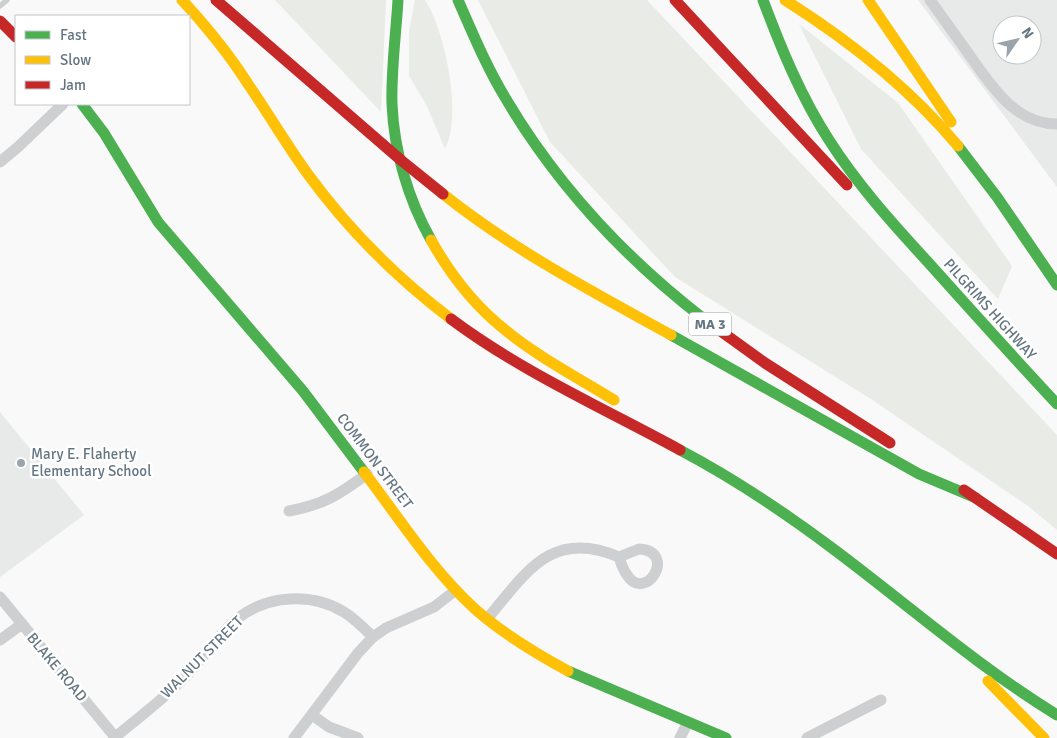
<svg xmlns="http://www.w3.org/2000/svg" width="1057" height="738" viewBox="0 0 1057 738" font-family="Signika,sans-serif">
	<style>
		.built { fill: #e8e9e9; fill-rule: evenodd }
		.green { fill: #e8ebe6 }
		.lines { fill: none; stroke-linecap: round; stroke-linejoin: round }
		.lane { stroke: #cecfd0; stroke-width: 5.5 }
		.street { stroke: #cecfd0; stroke-width: 11 }
		.fast { stroke: #4caf50; stroke-width: 11 }
		.slow { stroke: #ffc107; stroke-width: 11 }
		.jam { stroke: #c62828; stroke-width: 11 }
		.poi-dot { fill: #99a4ac; stroke: #fff; stroke-width: 2 }
		.labels { text-anchor: middle; stroke-width: 5; stroke-linejoin: round; paint-order: stroke }
		.shield { fill: #fff; stroke: #939fa8; stroke-width: 1 }
		.shield-label { font-size: 14px; font-weight: bold; fill: #657683 }
		.street-label { font-size: 15px; fill: #657683; stroke: #fff }
		.poi-label { font-size: 15px; fill: #657683; stroke: #fff; text-anchor: start }
	</style>
	<rect width="100%" height="100%" fill="#f9f9f9"/>
	<!-- built -->
	<g class="built">
		<path d="M918,0H1057V187ZM1002,25H1032V55H1002Z"/>
		<polygon points="0,412 84,515 0,577"/>
	</g>
	<!-- green -->
	<g class="green">
		<polygon points="275,0 386,0 381,112"/>
		<path d="M415,0H425C445,30 463,117 445,149L427,106L409,76V32Z"/>
		<polygon points="478,0 647,0 1057,435 1057,530 1028,506 871,399 675,277 550,142"/>
		<polygon points="799,24 898,103 1012,266 998,299 861,149"/>
	</g>
	<g class="lines">
		<!-- lane -->
		<polyline class="lane" points="0,6 7,0"/>
		<!-- street -->
		<g class="street">
			<path d="M930,0C943,18 955,35 968,53C990,84 1014,124 1057,124"/>
			<polyline points="0,162 18,147 63,104"/>
			<path d="M289,511C323,505 340,494 367,474"/>
			<path d="M639,549C678,551 646,604 627,575C623,570 621,563 619,557Z"/>
			<polyline points="0,597 115,737"/>
			<path d="M487,619C526,573 551,528 619,557"/>
			<polyline points="0,640 22,624"/>
			<polyline points="312,715 329,727 358,738"/>
			<path d="M114,738C138,718 164,699 186,676C204,658 217,635 237,619C267,595 311,592 344,612C355,619 364,628 373,637"/>
			<polyline points="294,738 358,653 373,637 386,628 434,607 456,590"/>
			<polyline points="680,738 688,722"/>
			<polyline points="807,738 881,700"/>
		</g>
		<!-- fast -->
		<g class="fast">
			<path d="M398,0C396,35 391,69 392,104C394,151 408,199 431,240"/>
			<path d="M458,0C473,34 487,68 506,99C557,185 625,258 704,319"/>
			<path d="M763,0C781,48 801,97 829,140C857,184 892,223 927,261C970,309 1013,357 1057,404"/>
			<polyline points="82,104 104,133 158,222 303,391 364,472"/>
			<polyline points="958,146 997,197 1057,285"/>
			<polyline points="671,335 919,474 976,498"/>
			<path d="M680,450C733,478 784,512 832,548C907,604 977,666 1057,715"/>
			<polyline points="568,671 726,738"/>
		</g>
		<!-- slow -->
		<g class="slow">
			<path d="M182,0C206,26 229,54 248,84C268,113 286,144 307,173C347,228 397,278 451,319"/>
			<path d="M785,0C850,41 909,87 958,146"/>
			<polyline points="868,0 951,122"/>
			<path d="M443,194C513,250 593,292 671,335"/>
			<path d="M431,240C450,274 474,305 504,329C538,357 577,377 614,400"/>
			<path d="M364,472C399,518 432,570 475,609C503,634 535,653 568,671"/>
			<polyline points="988,681 1044,738"/>
		</g>
		<!-- jam -->
		<g class="jam">
			<polyline points="216,0 402,161 443,194"/>
			<polyline points="675,0 847,185"/>
			<polyline points="0,21 16,37"/>
			<path d="M451,319C522,372 603,408 680,450"/>
			<polyline points="704,319 765,363 890,443"/>
			<polyline points="964,490 1057,554"/>
		</g>
	</g>
	<!-- markers -->
	<circle class="poi-dot" cx="21" cy="463" r="5"/>
	<g class="labels">
		<!-- shield labels -->
		<rect class="shield" x="689" y="312.5" width="42" height="23" rx="4"/>
		<g class="shield-label">
			<text x="710" y="329">MA 3</text>
		</g>
		<!-- street labels -->
		<g class="street-label">
			<text transform="translate(990 309) rotate(48)" y="5">PILGRIMS HIGHWAY</text>
			<text transform="translate(375 461) rotate(53)" y="5">COMMON STREET</text>
			<text transform="translate(202 657) rotate(-45)" y="5">WALNUT STREET</text>
			<text transform="translate(57 667) rotate(50)" y="5">BLAKE ROAD</text>
		</g>
		<!-- poi labels -->
		<g class="poi-label">
			<text x="31" y="459">Mary E. Flaherty<tspan x="31" dy="17">Elementary School</tspan></text>
		</g>
	</g>
	<!-- legend -->
	<rect x="15" y="15" width="175" height="90" fill="#ffffff" stroke="#c1c8cd"/>
	<rect x="25" y="31" width="25" height="8" fill="#4caf50" stroke="#c1c8cd"/>
	<text x="60" y="40" font-size="15" fill="#657683">Fast</text>
	<rect x="25" y="56" width="25" height="8" fill="#ffc107" stroke="#c1c8cd"/>
	<text x="60" y="65" font-size="15" fill="#657683">Slow</text>
	<rect x="25" y="81" width="25" height="8" fill="#c62828" stroke="#c1c8cd"/>
	<text x="60" y="90" font-size="15" fill="#657683">Jam</text>
	<!-- north arrow -->
	<g transform="translate(1017 40) rotate(56)"><circle r="24" fill="#ffffff" stroke="#c1c8cd"/>
	<path d="M0-4L9 19L0 12L-9 19Z" fill="#99a4ac"/>
	<text y="-8" font-size="14" font-weight="bold" text-anchor="middle" fill="#657683">N</text>
	</g>
</svg>
